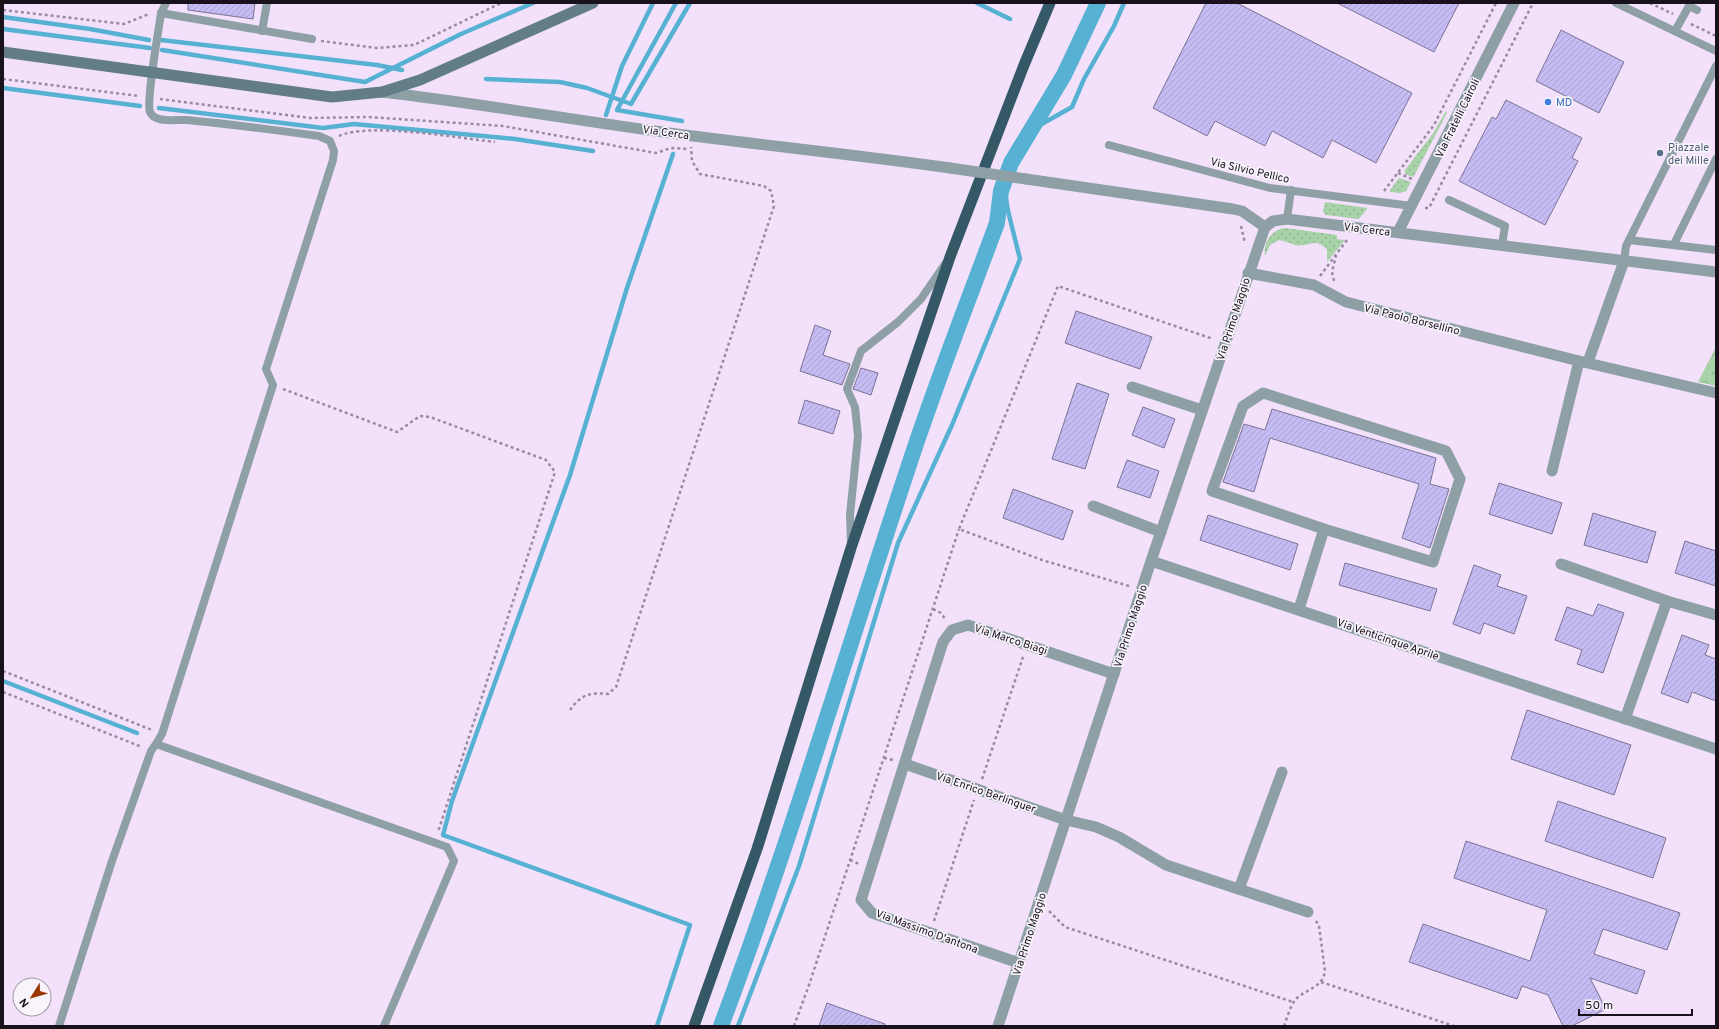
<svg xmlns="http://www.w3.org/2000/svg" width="1719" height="1029" viewBox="0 0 1719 1029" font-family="Overpass,sans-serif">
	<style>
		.grass { fill: url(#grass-dots) }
		.park { fill: url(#park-crowns) }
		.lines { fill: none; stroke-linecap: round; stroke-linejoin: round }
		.stream { stroke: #57b1d2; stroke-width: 4.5 }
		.canal { stroke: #57b1d2; stroke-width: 16 }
		.building { fill: url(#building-hatch); stroke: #797494 }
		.path { stroke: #988b9f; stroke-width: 2.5; stroke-dasharray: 3 3; stroke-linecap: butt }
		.service { stroke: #8ea0a6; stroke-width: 8 }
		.minor { stroke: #8ea0a6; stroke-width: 11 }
		.secondary { stroke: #627d86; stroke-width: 11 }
		.trunk { stroke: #345865; stroke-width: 11 }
		.minor-bridge { stroke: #8ea0a6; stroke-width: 11 }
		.shop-dot { fill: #3f7fe0; stroke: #f9f4fb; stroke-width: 1.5 }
		.service-dot { fill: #5c6f8a; stroke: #f9f4fb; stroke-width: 1.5 }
		.labels { text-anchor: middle; stroke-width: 3.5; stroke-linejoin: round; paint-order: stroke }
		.shop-label { font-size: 11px; fill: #366cbe; stroke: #f9f4fb; text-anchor: start }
		.street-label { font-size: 11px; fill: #19121d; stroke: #f9f4fb }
		.service-label { font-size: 11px; fill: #4e5e75; stroke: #f9f4fb; text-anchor: start }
	</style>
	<defs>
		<pattern id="grass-dots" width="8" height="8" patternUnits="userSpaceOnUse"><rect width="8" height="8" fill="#a8d2a7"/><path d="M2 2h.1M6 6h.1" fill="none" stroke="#90b38f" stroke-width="1.8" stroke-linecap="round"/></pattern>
		<pattern id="park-crowns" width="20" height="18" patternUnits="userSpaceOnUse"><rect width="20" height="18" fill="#a8d2a7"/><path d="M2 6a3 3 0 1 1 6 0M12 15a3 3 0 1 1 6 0" fill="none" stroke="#90b38f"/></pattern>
		<pattern id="building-hatch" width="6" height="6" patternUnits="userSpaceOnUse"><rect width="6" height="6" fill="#c6bcf4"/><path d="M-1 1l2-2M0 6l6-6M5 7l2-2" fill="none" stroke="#aaa1d1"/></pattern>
	</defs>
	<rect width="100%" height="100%" fill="#f3e1fc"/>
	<!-- grass -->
	<g class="grass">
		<polygon points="1446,111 1447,113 1414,176 1413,177 1405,174 1405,170 1434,132"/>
		<polygon points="1399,178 1411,182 1406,191 1400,193 1390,192 1390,190"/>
		<polygon points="1325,202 1367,208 1367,209 1359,219 1326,215 1323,212"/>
		<path d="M1286,228L1337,235V239L1345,240L1327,262V250C1315,236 1309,248 1295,245C1289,243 1285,241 1279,240L1270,245L1265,256C1263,242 1272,229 1286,228Z"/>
	</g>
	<!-- park -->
	<polygon class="park" points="1716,347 1716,386 1698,382"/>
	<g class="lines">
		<!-- stream -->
		<g class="stream">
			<polyline points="676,3 617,110 682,121"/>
			<polyline points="977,3 1010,19"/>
			<polyline points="3,17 90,29 149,40"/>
			<polyline points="3,29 150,48"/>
			<polyline points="161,40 377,65 402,70"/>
			<polyline points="162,50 365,82 461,34 533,3"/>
			<polyline points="486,79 560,82 587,88 631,104 690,3"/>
			<polyline points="3,88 140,106"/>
			<polyline points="159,108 323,128 354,124 515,139 593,151"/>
			<polyline points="606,115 622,66 653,3"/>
			<polyline points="3,681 137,733"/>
			<polyline points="657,1026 690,925 443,835 452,801 570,475 627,288 673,154"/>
			<polyline points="738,1026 799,866 898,543 952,425 1020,259 1008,211 1005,192 1017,161 1040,125 1072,107 1084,79 1114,26 1124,3"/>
		</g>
		<!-- canal -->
		<path class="canal" d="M721,1026C790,842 846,654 908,468C935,385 967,304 997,223L1001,191L1011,163L1064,75L1098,3"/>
	</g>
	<!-- building -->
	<g class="building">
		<polygon points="188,3 255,3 253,19 188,10"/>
		<polygon points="1206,3 1237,3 1412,93 1376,163 1332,140 1323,158 1272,131 1265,146 1215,121 1207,136 1153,108"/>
		<polygon points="1337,3 1459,3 1434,52"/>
		<polygon points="1561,30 1624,62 1599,113 1536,81"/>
		<polygon points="1506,100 1582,138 1572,158 1578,161 1545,225 1459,181 1492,117 1496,119"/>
		<polygon points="1076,311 1152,337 1140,369 1065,343"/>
		<polygon points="815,325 831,331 823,355 850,364 842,385 800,371"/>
		<polygon points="861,368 878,373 871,395 853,389"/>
		<polygon points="1077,383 1109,394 1085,469 1052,459"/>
		<polygon points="805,400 840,411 833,434 798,423"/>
		<polygon points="1143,407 1175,419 1164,448 1132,435"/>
		<polygon points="1272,409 1436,458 1430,484 1449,489 1430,548 1402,538 1419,484 1270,438 1254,492 1223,482 1244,424 1265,430"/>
		<polygon points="1127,460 1159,471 1150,498 1117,487"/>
		<polygon points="1499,483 1562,503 1552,534 1489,514"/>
		<polygon points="1013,489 1073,511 1063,540 1003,518"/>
		<polygon points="1593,513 1656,532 1647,563 1584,545"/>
		<polygon points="1208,515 1298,544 1290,570 1200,540"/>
		<polygon points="1685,541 1716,551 1716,586 1675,573"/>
		<polygon points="1345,563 1437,589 1430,611 1339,585"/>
		<polygon points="1474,565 1501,575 1497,586 1527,596 1514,634 1484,623 1480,634 1453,624"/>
		<polygon points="1598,604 1624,613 1603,673 1577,664 1582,650 1555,640 1567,607 1593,616"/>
		<polygon points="1682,635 1709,645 1705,655 1716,659 1716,701 1692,692 1688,703 1661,693"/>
		<polygon points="1527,710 1631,745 1614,795 1511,759"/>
		<polygon points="1558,801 1666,838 1653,878 1545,841"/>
		<polygon points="1466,841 1680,913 1667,950 1603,929 1594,954 1645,971 1637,994 1590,978 1606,1009 1572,1026 1563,1026 1548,995 1522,986 1517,999 1409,962 1423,924 1530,961 1547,910 1454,878"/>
		<polygon points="827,1003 885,1024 885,1026 819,1026"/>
	</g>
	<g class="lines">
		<!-- path -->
		<g class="path">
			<polyline points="1650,3 1673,14"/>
			<polyline points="3,10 124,24 149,14"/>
			<polyline points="1691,24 1716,36"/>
			<polyline points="321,41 377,48 414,45 501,3"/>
			<polyline points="3,79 139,96"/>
			<polyline points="160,99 310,118 368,117 503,126 656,153 671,148 688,149"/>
			<path d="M339,136C368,122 459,138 495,142"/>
			<polyline points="1398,173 1412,179"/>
			<polyline points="1384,191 1434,125 1496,3"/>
			<polyline points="1425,208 1429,208 1533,3"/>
			<polyline points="1241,226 1245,243"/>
			<polyline points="1320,276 1347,240"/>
			<polyline points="1334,281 1332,272 1336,256"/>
			<polyline points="283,389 397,432 420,416 430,417 546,460 555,472 438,832"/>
			<polyline points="1129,586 1042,560 959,529 1058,286 1213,339"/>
			<polyline points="933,609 941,613 946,620"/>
			<polyline points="3,671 152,730"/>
			<polyline points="3,692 142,747"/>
			<path d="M570,710C581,695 589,692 608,694L616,687L774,206L771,191L764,186L700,174L692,161L691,147"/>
			<polyline points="884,758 893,760"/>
			<polyline points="982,779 1023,657"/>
			<polyline points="850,860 859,864"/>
			<polyline points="1049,911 1065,927 1293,1002"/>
			<polyline points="934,921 974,800"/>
			<polyline points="1321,982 1454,1026"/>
			<polyline points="794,1026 809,985 959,529"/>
			<path d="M1284,1026C1287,1018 1290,1007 1295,1000C1305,989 1323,988 1325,971L1319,926L1316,921"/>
		</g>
		<!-- service -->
		<g class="service">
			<path d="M166,3L161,13C159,29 146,100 150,112C155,124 177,119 187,120C231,124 275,130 319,136L330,141L334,151L333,160L266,369L273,385L162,734L156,744L447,847L454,861L384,1026"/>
			<polyline points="1616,3 1716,51"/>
			<polyline points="161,13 312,39"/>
			<polyline points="262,31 267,3"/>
			<polyline points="1675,31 1689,6 1697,10"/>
			<polyline points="1109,145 1270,188 1412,206"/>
			<polyline points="1449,200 1505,226 1502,245"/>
			<polyline points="1287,219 1291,190"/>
			<polyline points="1629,240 1716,250"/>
			<polyline points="1674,244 1716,159"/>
			<polyline points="1624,261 1626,246 1716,66"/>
			<polyline points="851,543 850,515 858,436 855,407 847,389 861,351 898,322 921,299 945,264"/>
			<polyline points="59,1026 112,861 151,751 156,744"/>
		</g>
		<!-- minor -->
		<g class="minor">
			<path d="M382,92C486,104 589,123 693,136C779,147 865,156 950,168"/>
			<polyline points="1026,179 1233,209 1242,211 1265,227"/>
			<polyline points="1398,232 1514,3"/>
			<polyline points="1248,273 1314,285 1346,302 1579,361 1716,393"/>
			<polyline points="1588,362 1624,261"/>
			<polyline points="1132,387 1202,410"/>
			<polyline points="1552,471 1579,361"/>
			<polyline points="1093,506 1161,532"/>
			<polyline points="1151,561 1716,749"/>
			<polyline points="1561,564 1667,601 1716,615"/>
			<polyline points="1299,609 1324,529 1212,491 1243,406 1263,393 1446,451 1460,479 1433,562 1324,529"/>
			<polyline points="1625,719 1667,601"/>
			<polyline points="905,764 1066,820 1096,827 1119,837 1166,865 1308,912"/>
			<polyline points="1239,889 1282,772"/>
			<polyline points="1019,963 872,913 861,900 943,642 952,630 968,625 1114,674"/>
			<polyline points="998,1026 1151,561 1265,227 1273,221 1287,219 1716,272"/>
		</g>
		<!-- secondary -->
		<polyline class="secondary" points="3,52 332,97 382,92 420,80 593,3"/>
		<!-- trunk -->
		<polyline class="trunk" points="694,1026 757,849 851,548 950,257 1024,65 1050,3"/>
		<!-- minor-bridge -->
		<polyline class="minor-bridge" points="950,168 1026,179"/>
	</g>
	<!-- markers -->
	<circle class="shop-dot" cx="1548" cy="102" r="4"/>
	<circle class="service-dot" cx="1660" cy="153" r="4"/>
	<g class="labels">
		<!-- shop labels -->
		<g class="shop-label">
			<text x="1556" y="106">MD</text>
		</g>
		<!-- street labels -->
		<g class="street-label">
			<text transform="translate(1457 118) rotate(-64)" y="4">Via Fratelli Cairoli</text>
			<text transform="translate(666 132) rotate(8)" y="4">Via Cerca</text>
			<text transform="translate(1250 170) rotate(13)" y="4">Via Silvio Pellico</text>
			<text transform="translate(1367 229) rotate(7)" y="4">Via Cerca</text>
			<text transform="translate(1233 319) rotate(-72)" y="4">Via Primo Maggio</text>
			<text transform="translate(1412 319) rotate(14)" y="4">Via Paolo Borsellino</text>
			<text transform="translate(1130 626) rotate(-72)" y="4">Via Primo Maggio</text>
			<text transform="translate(1011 639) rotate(18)" y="4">Via Marco Biagi</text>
			<text transform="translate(1388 639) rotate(19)" y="4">Via Venticinque Aprile</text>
			<text transform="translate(986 792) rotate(19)" y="4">Via Enrico Berlinguer</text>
			<text transform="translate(927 931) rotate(20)" y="4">Via Massimo D'antona</text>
			<text transform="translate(1029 934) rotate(-72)" y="4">Via Primo Maggio</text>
		</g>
		<!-- service labels -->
		<g class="service-label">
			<text x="1668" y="151">Piazzale<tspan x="1668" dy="13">dei Mille</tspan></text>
		</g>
	</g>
	<!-- border -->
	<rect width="1719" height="1029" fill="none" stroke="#19121d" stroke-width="8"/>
	<!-- north arrow -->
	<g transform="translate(32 997) rotate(233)"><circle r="19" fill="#f9f4fb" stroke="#9f9aa2"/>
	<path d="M0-3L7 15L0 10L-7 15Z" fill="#9a3601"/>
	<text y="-6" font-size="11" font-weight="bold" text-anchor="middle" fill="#19121d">N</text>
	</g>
	<!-- scale -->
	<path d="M1579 1009v6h113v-6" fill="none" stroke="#19121d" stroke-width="2"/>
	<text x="1585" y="1009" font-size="12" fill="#19121d" stroke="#f9f4fb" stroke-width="3" paint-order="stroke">50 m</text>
</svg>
